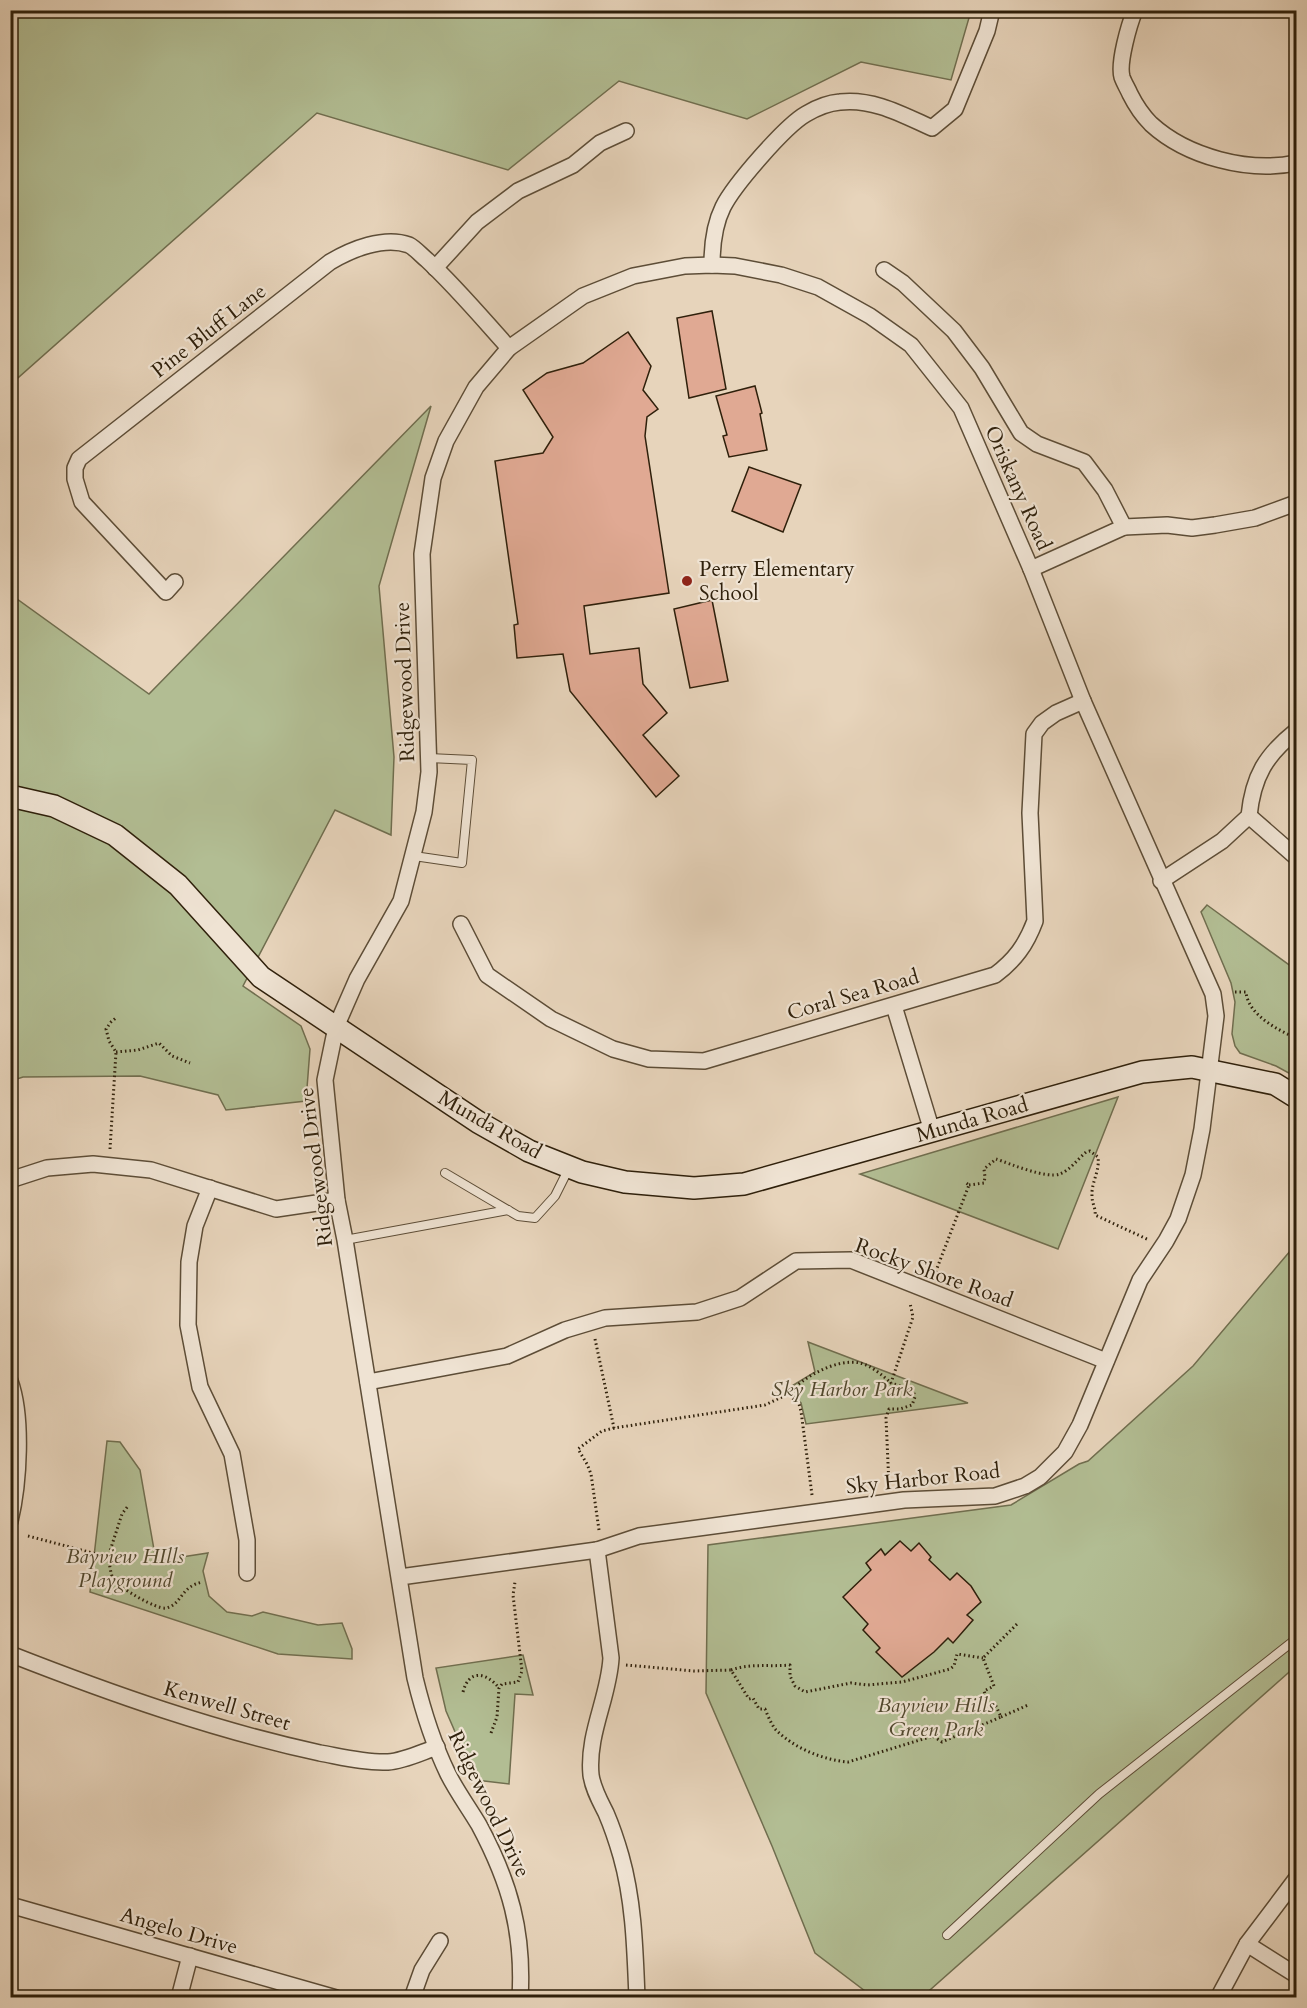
<svg xmlns="http://www.w3.org/2000/svg" width="1307" height="2008" viewBox="0 0 1307 2008" font-family="Cardo,serif">
<rect width="100%" height="100%" fill="#e7d4bb"/>
<filter id="stains"><feTurbulence type="fractalNoise" baseFrequency=".00333" numOctaves="4"/><feColorMatrix values="0 0 0 0 .2 0 0 0 0 .09 0 0 0 0 .02 0 0 0 .5 -.17"/></filter>
<radialGradient id="worn" r=".72"><stop offset=".6" stop-color="#630" stop-opacity="0"/><stop offset="1" stop-color="#630" stop-opacity=".3"/></radialGradient>
<!-- green -->
<g fill="#b2bd93" stroke="#706e4f" stroke-width="1.5">
<path d="M11,10H971V11L951,80L861,62L747,119L619,81L508,170L317,113L11,384Z"/>
<path d="M431,406L379,586L394,757L391,835L335,810L243,986L301,1026L310,1049L306,1101L226,1110L218,1095L140,1076L23,1077L11,1081L10,594L149,694Z"/>
<path d="M1207,905L1296,970V1077L1276,1066L1240,1053L1235,1046L1232,1034L1235,1002L1231,983L1201,912Z"/>
<path d="M1118,1097L1058,1249L860,1174Z"/>
<path d="M1296,1244V1666L922,1997H873L815,1953L772,1846L706,1693L708,1545L1011,1505L1079,1464L1088,1461L1193,1366Z"/>
<path d="M808,1342L968,1403L806,1424L801,1403L787,1389L815,1372Z"/>
<path d="M107,1441L120,1442L140,1470L156,1561L208,1553L203,1571L209,1596L227,1612L252,1616L263,1612L318,1625L342,1623L352,1649V1659L278,1654L90,1592Z"/>
<path d="M523,1655L533,1695L515,1694L509,1784L476,1780L446,1711L436,1668Z"/>
</g>
<!-- building -->
<g fill="#e0a993" stroke="#2f200b" stroke-width="1.5">
<path d="M712,311L726,389L689,398L677,318Z"/>
<path d="M628,332L651,366L643,390L658,409L647,417L645,436L669,593L584,606L590,654L639,648L643,684L667,713L643,735L679,776L656,797L570,691L563,654L517,658L514,625L518,624L495,461L543,453L553,437L523,390L547,373L583,363Z"/>
<path d="M755,386L762,413L760,414L767,450L729,457L723,436L727,435L716,396Z"/>
<path d="M749,467L801,485L783,532L732,511Z"/>
<path d="M712,600L728,681L690,688L674,609Z"/>
<path d="M900,1541L911,1551L919,1543L931,1557L929,1560L950,1580L957,1573L971,1586L981,1602L967,1615L973,1620L953,1643L948,1638L934,1652L902,1677L876,1652L880,1648L863,1630L868,1624L843,1597L871,1570L866,1563L881,1549L885,1555Z"/>
</g>
<g fill="none" stroke-linecap="round" stroke-linejoin="round">
<!-- lane casing -->
<g stroke="#5d4d37" stroke-width="10">
<g id="lane">
<path d="M414,856L462,863L472,760L429,758"/>
<path d="M445,1173L518,1216L535,1218L555,1196L569,1168"/>
<path d="M345,1240L508,1210"/>
<path d="M947,1935L1099,1794L1296,1639"/>
</g>
</g>
<!-- street casing -->
<g stroke="#5d4d37" stroke-width="18">
<g id="street">
<path d="M1135,10C1129,25 1118,63 1122,77C1124,83 1128,89 1130,94C1135,104 1143,116 1151,124C1187,157 1249,173 1296,163"/>
<path d="M712,265C712,245 714,225 723,207C734,185 785,126 806,114C816,108 828,103 840,102C873,98 903,115 932,128L955,109L987,31L992,10"/>
<path d="M435,268L477,222L518,191L573,165L600,143L626,131"/>
<path d="M884,270L903,283L954,331L982,368L1021,433L1037,444L1084,462L1105,490L1124,527"/>
<path d="M1031,569L1124,527L1167,525L1192,528L1215,525L1255,518L1296,503"/>
<path d="M175,582L166,592L82,502L75,479V468L79,459L330,262C352,249 384,236 409,245C415,248 422,256 427,260C456,287 482,318 509,348"/>
<path d="M1249,816L1296,857"/>
<path d="M1161,881L1222,841L1249,816C1253,776 1266,755 1296,731"/>
<path d="M461,924L487,975L551,1019L613,1049L649,1059L704,1061L995,975C1015,960 1026,945 1035,921L1030,813L1034,734L1042,723L1056,713L1083,701"/>
<path d="M894,1006L932,1131"/>
<path d="M10,1180L47,1168L93,1164L151,1170L276,1209L337,1200"/>
<path d="M210,1188L195,1226L189,1262L188,1325L200,1387L232,1454L247,1540V1573"/>
<path d="M10,1381C23,1417 19,1484 10,1521"/>
<path d="M368,1382L507,1356L565,1330L605,1318L697,1312L740,1298L796,1261L851,1260L1106,1361"/>
<path d="M597,1550L611,1658C609,1697 587,1734 591,1775C593,1789 600,1801 606,1813C612,1827 617,1842 621,1856C634,1902 635,1950 637,1998"/>
<path d="M400,1577L597,1550L639,1536L824,1511L904,1500L995,1496L1025,1486L1040,1477L1065,1452L1080,1425L1140,1280L1166,1241L1178,1219L1193,1175L1202,1129L1216,1016L1213,994L1083,701L1031,569L961,408L911,345L870,316L818,287L781,275L735,266L712,265L685,266L633,276L583,296L509,348L476,387L446,441L433,478L422,554L429,772L424,812L401,901L357,979L336,1027L325,1080L337,1200L345,1240L415,1678C423,1711 433,1743 448,1774C457,1792 469,1808 479,1825C510,1883 524,1932 520,1998"/>
<path d="M10,1654C112,1694 214,1730 320,1753C342,1757 365,1763 388,1762C404,1761 422,1752 437,1747"/>
<path d="M10,1905L336,1998"/>
<path d="M1247,1944L1296,1975"/>
<path d="M179,1998L190,1956"/>
<path d="M412,1998L422,1970L440,1941"/>
<path d="M1218,1998L1247,1944L1296,1879"/>
</g>
</g>
<!-- secondary casing -->
<g stroke="#2f200b" stroke-width="24">
<path id="secondary" d="M10,796L54,806L115,835L178,885L261,977L478,1122L529,1151L582,1172L625,1182L694,1188L744,1184L1142,1072L1192,1067L1275,1084L1296,1097"/>
</g>
<!-- path -->
<g stroke="#2f200b" stroke-width="3" stroke-dasharray="1.5 3" stroke-linecap="butt">
<path d="M1235,992H1246C1248,1015 1278,1030 1296,1038"/>
<path d="M116,1052L138,1050L159,1043L172,1056L190,1063"/>
<path d="M1292,1071L1296,1064"/>
<path d="M110,1149L116,1052L109,1041L106,1029L111,1022L117,1017"/>
<path d="M969,1185L984,1183L985,1177L984,1169L996,1159C1011,1164 1046,1179 1060,1174C1070,1170 1078,1159 1086,1152L1090,1151L1098,1157C1100,1171 1091,1183 1092,1196C1092,1204 1096,1208 1095,1215L1149,1240"/>
<path d="M934,1276L969,1185L965,1182"/>
<path d="M595,1339L614,1428L765,1405L788,1394"/>
<path d="M889,1486L886,1418L889,1409H900L912,1405L915,1397L913,1390L891,1383L913,1317L910,1303"/>
<path d="M812,1495L801,1411L799,1404L788,1394C803,1377 837,1358 860,1363C872,1366 882,1375 891,1383"/>
<path d="M599,1530L591,1474L587,1464L578,1449L602,1431L614,1428"/>
<path d="M28,1536L108,1557L122,1514L128,1506"/>
<path d="M108,1557C110,1564 110,1574 114,1580C120,1588 157,1610 166,1608C183,1604 180,1586 203,1582"/>
<path d="M626,1665L694,1671L731,1670L749,1699L753,1698L759,1709H765C768,1716 771,1724 776,1730C794,1748 823,1760 848,1762L933,1736L942,1742L1001,1717L996,1706L989,1707L984,1691L994,1686L983,1658L1019,1622"/>
<path d="M731,1670C750,1663 769,1667 790,1665V1676L795,1686L805,1692L851,1683L867,1685L902,1682L950,1669L954,1666L957,1654L983,1658"/>
<path d="M463,1692C469,1669 486,1672 499,1688"/>
<path d="M1001,1717L1028,1705"/>
<path d="M491,1733L497,1717L499,1688L502,1684L518,1682L522,1671L513,1595L515,1582"/>
</g>
<!-- lane -->
<use href="#lane" stroke="#efe3d3" stroke-width="8"/>
<!-- street -->
<use href="#street" stroke="#efe3d3" stroke-width="15"/>
<!-- secondary -->
<use href="#secondary" stroke="#efe3d3" stroke-width="21"/>
</g>
<!-- markers -->
<circle fill="#8f2418" stroke="#efe3d3" stroke-width="2" cx="687" cy="581" r="6"/>
<g text-anchor="middle" dominant-baseline="central" stroke-width="4.5" stroke-linejoin="round" paint-order="stroke">
<!-- street labels -->
<g font-size="21" fill="#2f200b" stroke="#efe3d3">
<text transform="translate(209 331) rotate(-38)">Pine Bluff Lane</text>
<text transform="translate(1018 488) rotate(66)">Oriskany Road</text>
<text transform="translate(405 682) rotate(-92)">Ridgewood Drive</text>
<text transform="translate(853 995) rotate(-16)">Coral Sea Road</text>
<text transform="translate(972 1120) rotate(-16)">Munda Road</text>
<text transform="translate(490 1125) rotate(30)">Munda Road</text>
<text transform="translate(316 1167) rotate(-97)">Ridgewood Drive</text>
<text transform="translate(934 1273) rotate(20)">Rocky Shore Road</text>
<text transform="translate(923 1479) rotate(-6)">Sky Harbor Road</text>
<text transform="translate(227 1706) rotate(16)">Kenwell Street</text>
<text transform="translate(489 1804) rotate(64)">Ridgewood Drive</text>
<text transform="translate(179 1931) rotate(16)">Angelo Drive</text>
</g>
<!-- poi labels -->
<g font-size="21" fill="#2f200b" stroke="#efe3d3" text-anchor="start">
<text x="699" y="569">Perry Elementary<tspan x="699" dy="24">School</tspan></text>
</g>
<!-- park labels -->
<g font-size="21" font-style="italic" fill="#50472d" stroke="#efe3d3">
<text x="842" y="1389">Sky Harbor Park</text>
<text x="125" y="1556">Bayview HIlls<tspan x="125" dy="24">Playground</tspan></text>
<text x="936" y="1705">Bayview Hills<tspan x="936" dy="24">Green Park</tspan></text>
</g>
</g>
<!-- margin -->
<rect width="1307" height="2008" fill="none" stroke="#e7d4bb" stroke-width="36"/>
<rect x="12" y="12" width="1283" height="1984" fill="none" stroke="#2f200b" stroke-width="3"/>
<rect x="18" y="18" width="1271" height="1972" fill="none" stroke="#2f200b" stroke-width="1.5"/>
<rect width="100%" height="100%" filter="url(#stains)"/>
<rect width="100%" height="100%" fill="url(#worn)"/>
</svg>
